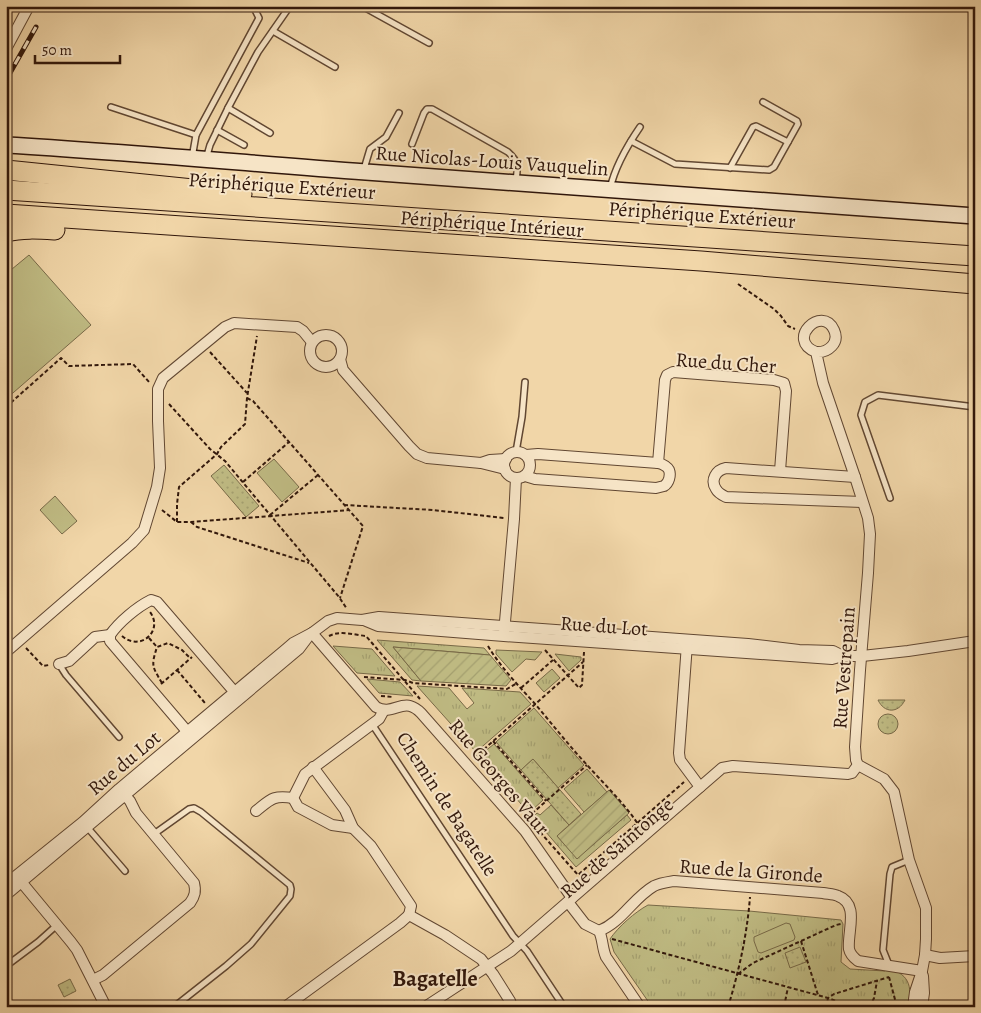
<svg xmlns="http://www.w3.org/2000/svg" width="981" height="1013" viewBox="0 0 981 1013" font-family="Alegreya,serif">
<defs>
<pattern id="grass-tufts" width="24" height="20" patternUnits="userSpaceOnUse" patternTransform="scale(1.25)"><rect width="24" height="20" fill="#c0bc84"/><path d="M3 7l-1-3M5 7V3M7 7l1-3M15 17l-1-3M17 17v-4M19 17l1-3" fill="none" stroke="#a5a171"/></pattern>
<pattern id="park-dots" width="8" height="8" patternUnits="userSpaceOnUse" patternTransform="scale(1.25)"><rect width="8" height="8" fill="#c0bc84"/><path d="M2 2h.1M6 6h.1" fill="none" stroke="#a5a171" stroke-width="1.8" stroke-linecap="round"/></pattern>
<pattern id="garden-furrows" width="10" height="10" patternUnits="userSpaceOnUse" patternTransform="scale(1.25)"><rect width="10" height="10" fill="#c0bc84"/><path d="M-1 1l2-2M0 10L10 0M9 11l2-2" fill="none" stroke="#a5a171"/></pattern>
</defs>
<rect width="100%" height="100%" fill="#f1d6a8"/>
<filter id="stains"><feTurbulence type="fractalNoise" baseFrequency=".004" numOctaves="4"/><feColorMatrix values="0 0 0 0 .2 0 0 0 0 .09 0 0 0 0 .02 0 0 0 .5 -.17"/></filter>
<radialGradient id="worn" r=".72"><stop offset=".6" stop-color="#630" stop-opacity="0"/><stop offset="1" stop-color="#630" stop-opacity=".3"/></radialGradient>
<!-- grass -->
<g fill="url(#grass-tufts)" stroke="#786a48">
<path d="M377,640L484,648L490,655L393,647L421,681L412,680Z"/>
<path d="M333,646L372,649L395,676L357,673Z"/>
<path d="M496,650L542,652L535,660L526,659L512,672L496,654Z"/>
<path d="M555,654L581,657V660L569,671Z"/>
<path d="M552,669L560,678L544,692L536,683Z"/>
<path d="M367,679L400,682L413,696L379,693Z"/>
<path d="M417,686L449,688L467,709L474,703L462,688L520,692L531,704L476,752Z"/>
<path d="M534,708L584,765L558,788L533,759L521,770L496,742Z"/>
<path d="M494,744L543,800L529,813L479,756Z"/>
<path d="M587,769L607,792L584,812L564,789Z"/>
<path d="M551,805L569,825L557,836L577,858L627,815L631,820L576,867L533,817L537,813L540,815Z"/>
<path d="M648,905L749,911L841,920L843,924L841,962L850,969L885,971V968C908,972 914,986 907,1007H652L614,952L610,939C618,927 635,912 648,905Z"/>
</g>
<!-- park -->
<g fill="url(#park-dots)" stroke="#786a48">
<path d="M224,465L259,506L246,517L211,476Z"/>
<path d="M878,700H905C898,714 884,713 878,700Z"/>
<circle cx="888" cy="724" r="10"/>
<path d="M533,759L581,814L569,825L521,770Z"/>
<path d="M800,947L806,962L790,968L785,953Z"/>
<path d="M70,979L76,991L64,997L58,985Z"/>
</g>
<!-- garden -->
<g fill="url(#garden-furrows)" stroke="#786a48">
<path d="M393,647L490,655L511,680L506,686L421,681Z"/>
<path d="M609,790L629,813L577,859L557,836Z"/>
</g>
<!-- pitch -->
<g fill="#c0bc84" stroke="#786a48">
<path d="M29,255L91,325L6,399V274Z"/>
<path d="M274,459L299,487L282,502L257,473Z"/>
<path d="M55,496L77,521L62,534L40,510Z"/>
<path d="M786,923L790,924L795,937L794,940L761,953L758,952L754,941V937Z"/>
</g>
<g fill="none" stroke-linecap="round" stroke-linejoin="round">
<!-- lane casing -->
<g stroke="#614732" stroke-width="8">
<g id="lane">
<path d="M362,6L429,43"/>
<path d="M273,31L335,67"/>
<path d="M111,107L196,135"/>
<path d="M228,108L270,133"/>
<path d="M217,130L244,145"/>
<path d="M631,141L675,164L769,170L774,167L798,124L797,121L763,102"/>
<path d="M412,144L424,113L427,109H432L508,152C519,162 518,167 516,180"/>
<path d="M192,158L196,135L259,18L253,6"/>
<path d="M206,159L210,145L228,108L258,52L290,6"/>
<path d="M730,168L753,127L756,126L788,142"/>
<path d="M364,169L370,149L386,137L399,113"/>
<path d="M610,189C615,166 627,146 640,127"/>
<path d="M516,452L522,417L525,382"/>
<path d="M890,498L861,415L865,402L878,395L975,407"/>
<path d="M59,664L66,675L119,737"/>
<path d="M372,724L513,936L527,951L564,1007"/>
<path d="M87,827L125,871"/>
<path d="M154,834L189,809L194,808L201,812L290,885L291,889L290,896L251,944L226,966L174,1007"/>
<path d="M889,965L883,950L890,874L892,867L909,860"/>
<path d="M6,966L38,942L57,925"/>
</g>
</g>
<!-- street casing -->
<g stroke="#614732" stroke-width="12">
<g id="street">
<path d="M6,49L29,6"/>
<circle cx="326" cy="351" r="16"/>
<path d="M816,352C828,353 840,343 834,330C822,304 785,340 816,352L823,383L855,477L868,518L870,534L868,573L860,670L855,747L856,760L858,765L884,779L894,792L909,860L926,908V939L925,955L922,971L915,992L913,1007"/>
<path d="M340,359L343,370L409,446L417,454L427,458L481,463"/>
<circle cx="517" cy="465" r="13"/>
<path d="M658,463L665,380L667,375L673,372L774,380L784,383L786,391L780,471"/>
<path d="M505,469L481,463L490,460L506,459"/>
<path d="M525,476L535,479L656,488C656,488 664,486 664,486C669,483 671,475 669,470C667,466 662,464 658,463L538,454L526,455"/>
<path d="M855,477L726,468C716,470 710,480 716,489C718,493 722,495 726,497L862,502"/>
<path d="M366,621L378,626L504,636L832,659L843,656H862L908,651L975,641"/>
<path d="M312,633L376,707C390,715 399,703 410,706C414,707 418,710 421,713L525,831L572,898"/>
<path d="M504,633L514,519L516,478"/>
<path d="M687,644L679,753L680,760L700,787"/>
<path d="M6,652L132,543L144,530L157,487L160,468L158,421V389L163,378L225,327L234,323L297,327L303,331L312,342"/>
<path d="M59,664L69,661L95,637L110,635"/>
<path d="M191,736L110,641V635C119,622 137,607 151,600L157,602L238,696"/>
<path d="M313,767L345,810L353,828L371,846L411,906L409,915"/>
<path d="M293,798L298,807L332,825L353,828"/>
<path d="M256,811C271,799 273,795 293,798L305,774L379,719L384,710"/>
<path d="M18,878L71,942L77,950L106,1007"/>
<path d="M6,884L83,822L119,789L286,649L293,643L312,633L328,621L337,618L362,620L379,617L748,644L799,650L833,651L843,656"/>
<path d="M6,895L299,649L308,637"/>
<path d="M568,902L585,924L599,931C603,939 602,948 606,957L640,1007"/>
<path d="M409,915L445,935L481,959L493,974L510,1001L512,1007"/>
<path d="M599,931C622,922 633,898 654,886C660,883 668,882 674,881L823,893C828,894 834,894 838,896C860,904 847,932 849,949C850,954 854,958 858,961L922,971"/>
<path d="M925,955L940,958L975,956"/>
<path d="M93,980L103,975L190,903C195,896 196,891 194,883L136,813L130,801L122,792"/>
<path d="M285,1007L400,923L409,915"/>
<path d="M425,1007L511,951L722,768L733,766L848,774L852,773L858,765"/>
<path d="M922,1007L924,993L923,976"/>
</g>
</g>
<!-- secondary casing -->
<g stroke="#31170b" stroke-width="18">
<path id="secondary" d="M6,145C126,152 246,163 366,172C569,187 772,202 975,216"/>
</g>
<!-- highway casing -->
<g stroke="#31170b" stroke-width="21">
<g id="highway">
<path d="M6,170L242,194"/>
<path d="M6,190L975,256"/>
<path d="M6,214L701,261L975,284"/>
<path d="M6,232C22,228 38,229 55,230"/>
</g>
</g>
<!-- path -->
<g stroke="#31170b" stroke-width="2" stroke-dasharray="4 2.5" stroke-linecap="butt">
<path d="M725,212C740,217 759,219 775,216"/>
<path d="M738,284L774,309L781,316L788,326L795,329"/>
<path d="M210,352L247,393"/>
<path d="M247,398L253,401L363,526L340,598"/>
<path d="M169,404L210,449L225,461L271,516L349,510"/>
<path d="M6,407L61,358L69,366L133,364L149,382"/>
<path d="M243,482L289,442"/>
<path d="M344,505L433,510L504,518"/>
<path d="M162,510L177,522H191L271,516L339,597L347,609"/>
<path d="M270,515L318,475"/>
<path d="M177,522V504L179,487L217,454L221,447L245,424L247,398L257,336"/>
<path d="M191,522L197,527L309,563"/>
<path d="M122,636C140,652 164,631 150,612"/>
<path d="M329,636C340,630 355,635 366,636L420,699"/>
<path d="M149,638L157,647"/>
<path d="M488,646C501,668 519,686 536,705C553,725 570,747 588,766C605,785 623,802 638,824"/>
<path d="M26,648L43,666L49,665"/>
<path d="M545,650L579,688L582,685L584,652"/>
<path d="M177,670L205,703"/>
<path d="M364,677L405,680L413,683L507,689L517,683"/>
<path d="M162,683C152,666 151,666 157,647L168,643L182,650L189,657"/>
<path d="M161,684L192,657"/>
<path d="M521,688L553,660"/>
<path d="M381,696L393,697"/>
<path d="M493,741L546,801"/>
<path d="M474,758L583,662"/>
<path d="M527,818L587,765"/>
<path d="M540,832L578,875L684,782"/>
<path d="M612,939L828,998L836,1001L841,1007"/>
<path d="M801,941L818,995"/>
<path d="M738,974L753,963L836,925L841,924"/>
<path d="M889,977L897,1007"/>
<path d="M406,1007L417,1000"/>
<path d="M728,1007C739,971 747,935 750,897"/>
<path d="M784,1007L788,987"/>
<path d="M826,1007L828,998L834,994L889,977"/>
<path d="M870,1007L874,998L877,981"/>
</g>
<!-- lane -->
<use href="#lane" stroke="#f6e4c6" stroke-width="5"/>
<!-- street -->
<use href="#street" stroke="#f6e4c6" stroke-width="10"/>
<!-- secondary -->
<use href="#secondary" stroke="#f6e4c6" stroke-width="15"/>
<!-- highway -->
<use href="#highway" stroke="#f1d6a8" stroke-width="19"/>
<!-- rail casing -->
<g stroke="#31170b" stroke-width="5">
<path id="rail" d="M6,80L36,27"/>
</g>
<!-- rail -->
<use href="#rail" stroke="#f6e4c6" stroke-width="3" stroke-dasharray="9" stroke-linecap="butt"/>
</g>
<g text-anchor="middle" dominant-baseline="central" stroke-width="4" stroke-linejoin="round" paint-order="stroke">
<!-- street labels -->
<g font-size="20" fill="#31170b" stroke="#f6e4c6">
<text transform="translate(492 161) rotate(4)">Rue Nicolas-Louis Vauquelin</text>
<text transform="translate(282 186) rotate(4)">Périphérique Extérieur</text>
<text transform="translate(702 215) rotate(4)">Périphérique Extérieur</text>
<text transform="translate(492 224) rotate(4)">Périphérique Intérieur</text>
<text transform="translate(726 363) rotate(4)">Rue du Cher</text>
<text transform="translate(604 626) rotate(4)">Rue du Lot</text>
<text transform="translate(844 668) rotate(-86)">Rue Vestrepain</text>
<text transform="translate(124 763) rotate(-40)">Rue du Lot</text>
<text transform="translate(499 777) rotate(50)">Rue Georges Vaur</text>
<text transform="translate(447 804) rotate(57)">Chemin de Bagatelle</text>
<text transform="translate(617 848) rotate(-41)">Rue de Saintonge</text>
<text transform="translate(751 871) rotate(4)">Rue de la Gironde</text>
</g>
<!-- quarter labels -->
<g font-size="22" font-weight="bold" fill="#31170b" stroke="#f6e4c6">
<text x="435" y="979">Bagatelle</text>
</g>
</g>
<!-- margin -->
<rect width="981" height="1013" fill="none" stroke="#f1d6a8" stroke-width="25"/>
<rect x="8" y="8" width="966" height="998" fill="none" stroke="#31170b" stroke-width="2.5"/>
<rect x="12" y="12" width="956" height="988" fill="none" stroke="#31170b"/>
<!-- scale -->
<path d="M35 55v8h85v-8" fill="none" stroke="#31170b" stroke-width="2.5"/>
<text x="42" y="55" font-size="15" fill="#31170b" stroke="#f6e4c6" stroke-width="4" paint-order="stroke">50 m</text>
<rect width="100%" height="100%" filter="url(#stains)"/>
<rect width="100%" height="100%" fill="url(#worn)"/>
</svg>
